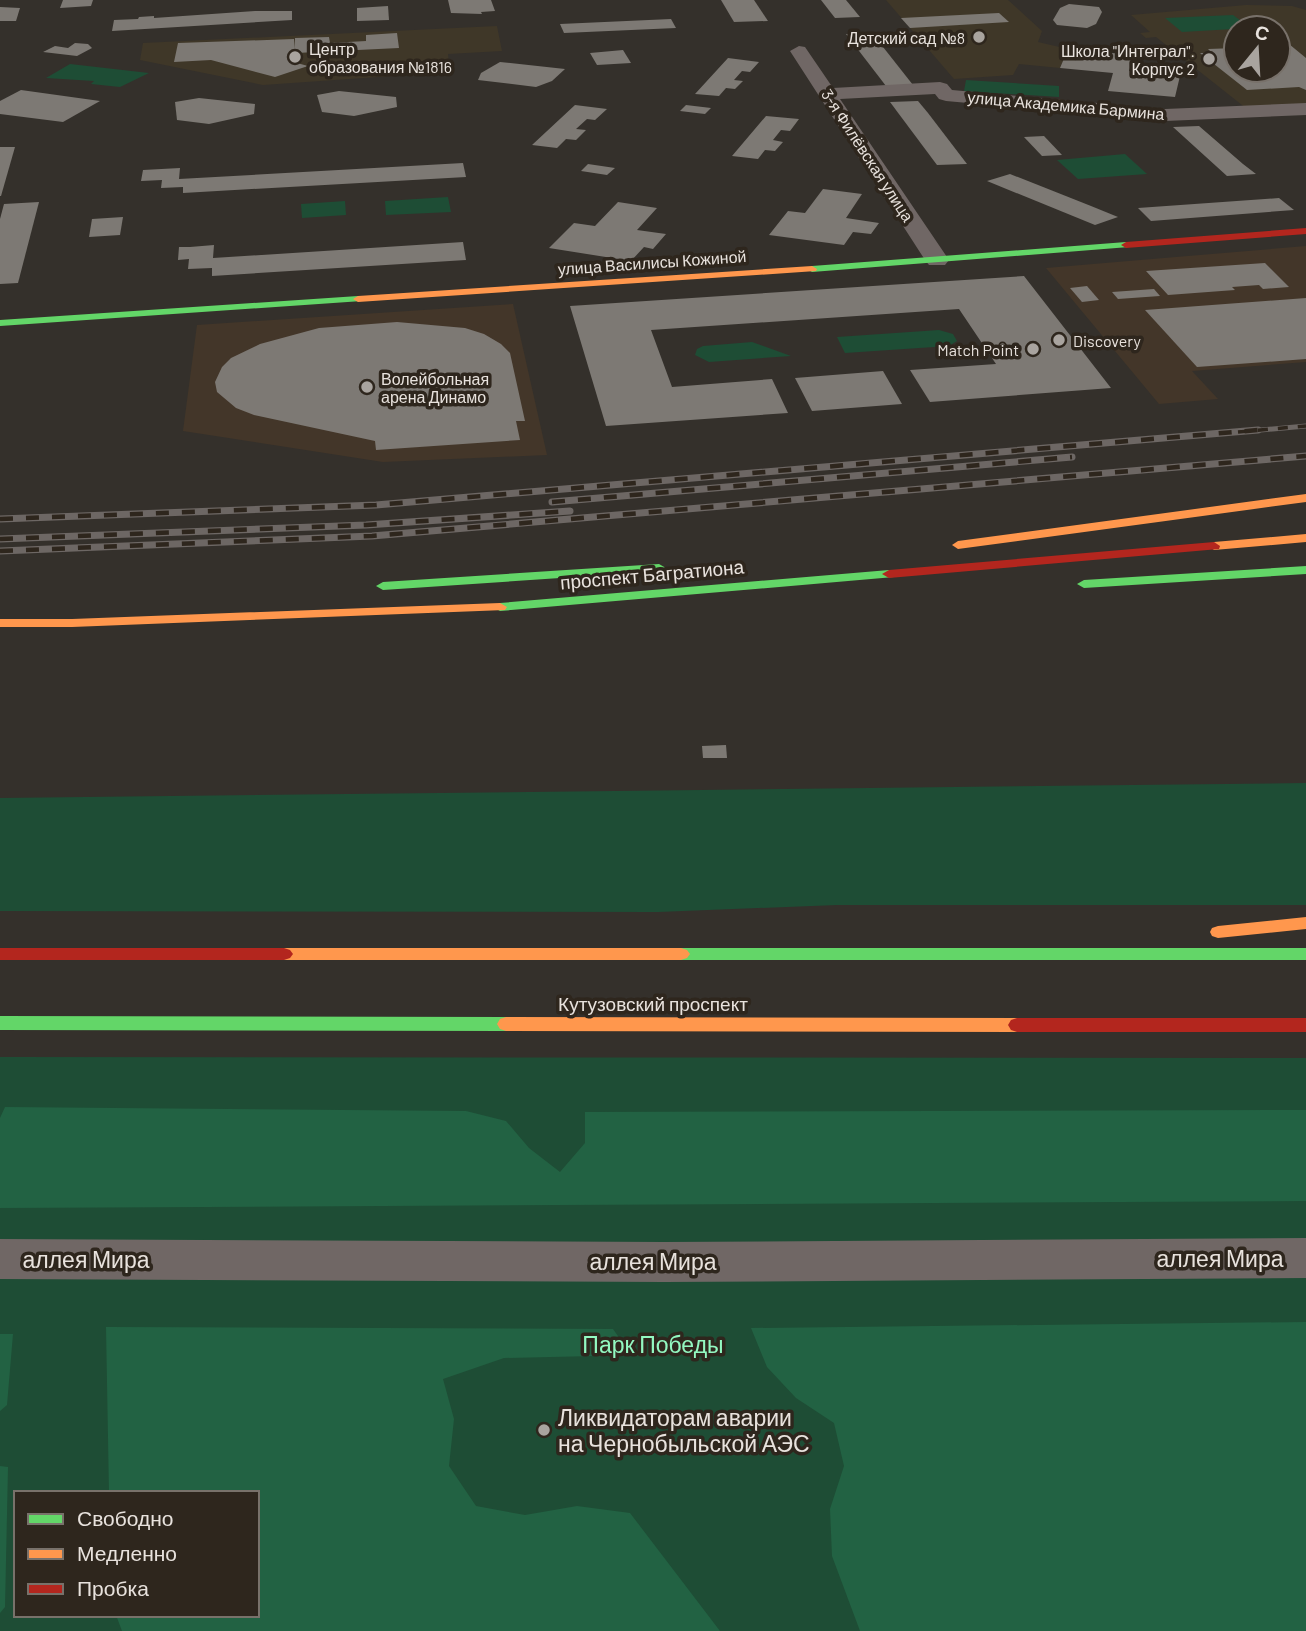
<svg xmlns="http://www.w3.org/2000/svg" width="1306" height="1631" viewBox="0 0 1306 1631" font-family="Barlow,sans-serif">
<rect width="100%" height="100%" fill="#34302b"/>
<!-- built -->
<g fill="#433629">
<path d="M1306,246V362L1192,371L1218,399L1159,404L1046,268Z"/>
<path d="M513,304L547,455L383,462L183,431L197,325Z"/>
</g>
<!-- education -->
<g fill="#3f3728" fill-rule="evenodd">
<path d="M886,0H1008L1042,31L1038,42L1068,49L1060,68L1019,64L1013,75L954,79Z"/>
<path d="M1246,5L1292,6L1306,10V106L1247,109L1156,37L1146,38L1140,33L1150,32L1131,15ZM1236,28H1278V70H1236Z"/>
<path d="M497,26L502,51L448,54L450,72L263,85L140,60L143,43Z"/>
</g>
<!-- green -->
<g fill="#1e4d35" fill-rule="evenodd">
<path d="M1233,15L1251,28L1182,32L1165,18Z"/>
<path d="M70,64L149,73L120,87L91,84L94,81L46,78Z"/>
<path d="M966,80L1059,86V97L964,91Z"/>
<path d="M1125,154L1147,174L1078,179L1057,160Z"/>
<path d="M448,197L451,212L386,215L385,201Z"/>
<path d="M345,201L346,215L302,218L301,204Z"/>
<path d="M939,330L953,334L957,341L949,346L845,353L837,337Z"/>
<path d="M752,342L791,356L709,362L695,355L697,349L703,346Z"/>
<path d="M1306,783V905H837L658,912L0,911V798Z"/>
<path d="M0,1057L1306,1058V1631H0ZM16,1493H257V1615H16Z"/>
</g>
<!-- forest -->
<g fill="#226243">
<path d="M5,1107L466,1111L506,1121L529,1148L560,1172L585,1143V1112L1306,1110V1201L0,1208V1118Z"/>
<path d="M1306,1322V1631H860L832,1556L830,1509L844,1466L834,1423L796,1398L767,1367L751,1328Z"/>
<path d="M106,1327L613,1329L625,1346L594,1356L504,1358L443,1379L454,1419L449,1466L476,1506L525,1515L577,1506L630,1513L720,1631H122L116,1615H257V1493H109Z"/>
<path d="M0,1334H13L7,1405L0,1411Z"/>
<path d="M0,1466L8,1467L5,1607L0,1613Z"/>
</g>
<!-- building -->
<g fill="#7d7974">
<path d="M63,0H93L91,6L60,8Z"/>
<path d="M448,0H491L495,11L481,12L482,14L451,13Z"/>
<path d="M721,0H754L768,21L734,22Z"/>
<path d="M821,0H846L860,17L835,18Z"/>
<path d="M1069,4L1099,7L1102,12L1096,24L1087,28L1057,25L1053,20L1060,8Z"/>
<path d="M388,6L389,20L357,21V8Z"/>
<path d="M0,7L20,8L16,21H0Z"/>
<path d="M255,11H292V20L112,31L114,20L138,19L139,17L154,16V18Z"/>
<path d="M999,13L1009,22L910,28L901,18Z"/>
<path d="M671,19L676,28L564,33L560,24Z"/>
<path d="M397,33L399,48L296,53L297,63L308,66L275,77L211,60L174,62L178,43L294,39L295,49V38L329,37L330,43L366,41V35Z"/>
<path d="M872,33L913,85L886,86L846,34Z"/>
<path d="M1278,35L1306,58V90L1299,87L1247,90L1200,53H1212L1208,49L1236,48V70H1278Z"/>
<path d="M75,43L88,44L92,48L77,56L43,52L55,46L68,48Z"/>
<path d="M1068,49L1134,55L1129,71L1180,76L1175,97L1108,91L1113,73L1060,68Z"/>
<path d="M623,50L631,63L597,65L590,53Z"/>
<path d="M728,58L759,62L750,72L742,71L734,80L743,81L735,89L726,88L719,96L695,94Z"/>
<path d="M500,62L565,69L552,81L536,87L478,80L481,73Z"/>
<path d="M21,90L100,101L63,122L0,114V101Z"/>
<path d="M339,91L396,97L397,107L354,116L322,112L317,95Z"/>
<path d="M199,98L255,104L254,114L209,124L177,120L175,102Z"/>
<path d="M918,101L928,113L967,164L937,165L890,102Z"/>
<path d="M575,105L607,109L595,120L587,119L576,129L586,130L576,140L566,139L557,148L532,145Z"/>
<path d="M686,105L711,108L705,114L680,111Z"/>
<path d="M766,116L799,119L790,131L781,130L773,140L783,142L775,151L765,150L758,159L732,156Z"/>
<path d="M1199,126L1243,164L1256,174L1227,176L1173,127Z"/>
<path d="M1044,136L1062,155L1042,156L1024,137Z"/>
<path d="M0,147H15L1,196H0Z"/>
<path d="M463,163L466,177L183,193V187L161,188L162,180L141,181L143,170L180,168L179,179Z"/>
<path d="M588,164L615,168L607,175L581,171Z"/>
<path d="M1010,174L1091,206L1118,217L1095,225L987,181Z"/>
<path d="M823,189L862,194L846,218L879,223L871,234L853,232L844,245L769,235L788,211L805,213Z"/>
<path d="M1279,198L1294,210L1151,221L1138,208Z"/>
<path d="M39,202L18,283L0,284V219L4,204Z"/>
<path d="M618,202L657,208L637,230L666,234L653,249L644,247L631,261L549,248L574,223L595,226Z"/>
<path d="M123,217L120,235L89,237L92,219Z"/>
<path d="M463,242L466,260L212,276V268L188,269L189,259L178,260L179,247H190L214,245L213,258Z"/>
<path d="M1265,263L1289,287L1263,289L1259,285L1232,287L1235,290L1168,295L1146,271Z"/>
<path d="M1024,276L1111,388L930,402L910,370L996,364L959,309L651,330L672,387L772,379L788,413L606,426L570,306Z"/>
<path d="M1087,286L1099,300L1082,302L1070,288Z"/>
<path d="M1154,289L1160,296L1118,299L1112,292Z"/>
<path d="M1306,298V359L1197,367L1145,310Z"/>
<path d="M397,322L465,328L484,334L501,344L510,353L525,421H516L520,440L376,450L375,441L254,415L236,408L217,392L215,382L222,367L231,358L260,344L319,328Z"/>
<path d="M883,371L902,404L812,411L795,378Z"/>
<path d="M726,745L727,758H703L702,746Z"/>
</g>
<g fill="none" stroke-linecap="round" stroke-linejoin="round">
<!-- street -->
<g fill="#706765" fill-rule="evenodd">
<path d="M799,46L805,47L833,88L940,82L947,84L952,90L1165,109L1306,103V115L1165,121L946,101L939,99L935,94L840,99L949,260L945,265H929L925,260L790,51Z"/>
<path d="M1306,1238V1278L664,1282L0,1279V1239L664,1242Z"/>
</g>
<!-- fast -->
<g fill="#63d668" fill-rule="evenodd">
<path d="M1126,242L1131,245L1129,247L812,272L807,269L812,266Z"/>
<path d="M358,296L362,297V301L0,326V320Z"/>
<path d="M659,564L666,568L664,571L383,590L376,586L383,582Z"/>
<path d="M1306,566V574L1084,588L1077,584L1084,580Z"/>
<path d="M889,570L894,571V577L500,611L493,607L500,603Z"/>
<path d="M681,948H1306V960H681L675,958L672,954L675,950Z"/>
<path d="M0,1016L506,1017L512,1019L515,1024L512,1029L506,1031L0,1030Z"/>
</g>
<!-- slow -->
<g fill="#ff974d" fill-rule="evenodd">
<path d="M812,266L817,269L816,271L358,302L353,299L358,296Z"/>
<path d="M1306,494V502L958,549L952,545L958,541Z"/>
<path d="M1306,534V542L1214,550L1208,546L1214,542Z"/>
<path d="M500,603L507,607L505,610L72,627H0V619H72Z"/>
<path d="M1306,917V929L1218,938L1212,936L1210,932L1212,928L1218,926Z"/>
<path d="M284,948H681L687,950L690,954L687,958L681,960H284L278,958L275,954L278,950Z"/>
<path d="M506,1017L1017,1018L1023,1020L1026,1025L1023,1030L1017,1032L506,1031L500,1029L497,1024L500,1019Z"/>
</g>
<!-- jam -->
<g fill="#b3261e" fill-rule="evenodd">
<path d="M1306,228V234L1126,248L1121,245L1126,242Z"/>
<path d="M1214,542L1220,546L1219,549L889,578L882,574L889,570Z"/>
<path d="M0,948H284L290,950L293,954L290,958L284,960H0Z"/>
<path d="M1017,1018H1306V1032H1017L1011,1030L1008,1025L1011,1020Z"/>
</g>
<!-- rail-far1 casing -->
<g stroke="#6d6764" stroke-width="5">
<path id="rail-far1" d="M1238,432L1306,426"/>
</g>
<!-- rail casing -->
<g stroke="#6d6764" stroke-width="7">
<g id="rail">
<path d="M552,502L1072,457"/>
<path d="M0,519L376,505L1258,430"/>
<path d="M0,539L366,525L570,511"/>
<path d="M0,551L372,536L1306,456"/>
</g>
</g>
<!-- rail-far1 -->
<use href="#rail-far1" stroke="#2e261d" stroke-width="3.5" stroke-dasharray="10" stroke-linecap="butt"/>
<!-- rail -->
<use href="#rail" stroke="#2e261d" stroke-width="4.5" stroke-dasharray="13" stroke-linecap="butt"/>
</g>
<!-- markers -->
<g fill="#a9a49f" stroke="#2e261d" stroke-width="2.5">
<circle cx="979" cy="37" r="7"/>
<circle cx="295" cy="57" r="7"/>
<circle cx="1209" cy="59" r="7"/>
<circle cx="1059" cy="340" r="7"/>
<circle cx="1033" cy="349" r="7"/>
<circle cx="367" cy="387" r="7"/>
<circle cx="544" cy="1430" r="7"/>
</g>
<g text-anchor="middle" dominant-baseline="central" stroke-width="7" stroke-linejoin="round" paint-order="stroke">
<!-- far-poi labels -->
<g font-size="16" fill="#e8e2dd" stroke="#2e261d" text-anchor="end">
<text x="965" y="37">Детский сад №8</text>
<text x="309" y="48" text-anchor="start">Центр<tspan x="309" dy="18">образования №1816</tspan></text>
<text x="1195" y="50">Школа "Интеграл".<tspan x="1195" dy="18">Корпус 2</tspan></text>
<text x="1073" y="340" text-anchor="start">Discovery</text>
<text x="1019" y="349">Match Point</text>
<text x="381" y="378" text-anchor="start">Волейбольная<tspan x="381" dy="18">арена Динамо</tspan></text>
</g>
<!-- far-street labels -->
<g font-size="16" fill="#e8e2dd" stroke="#2e261d">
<text transform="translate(1066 105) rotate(5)">улица Академика Бармина</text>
<text transform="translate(868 155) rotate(57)">3-я Филёвская улица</text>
<text transform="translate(652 262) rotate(-4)">улица Василисы Кожиной</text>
</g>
<!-- street labels -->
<g font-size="19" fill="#e8e2dd" stroke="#2e261d">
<text transform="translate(652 574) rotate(-5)">проспект Багратиона</text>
<text x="653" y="1003">Кутузовский проспект</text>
</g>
<!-- near-street labels -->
<g font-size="23" fill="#e8e2dd" stroke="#2e261d">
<text x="1220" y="1258">аллея Мира</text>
<text x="86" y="1259">аллея Мира</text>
<text x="653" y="1261">аллея Мира</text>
</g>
<!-- near-park labels -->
<g font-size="23" fill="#93f8c1" stroke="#2e261d">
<text x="653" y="1344">Парк Победы</text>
</g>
<!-- near-poi labels -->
<g font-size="23" fill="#e8e2dd" stroke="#2e261d" text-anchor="start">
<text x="558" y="1417">Ликвидаторам аварии<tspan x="558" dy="26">на Чернобыльской АЭС</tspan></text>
</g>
</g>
<!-- legend -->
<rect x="14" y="1491" width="245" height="126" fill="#2e261d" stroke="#78716a" stroke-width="2"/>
<rect x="28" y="1514" width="35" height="10" fill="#63d668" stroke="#78716a" stroke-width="2"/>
<text x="77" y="1526" font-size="21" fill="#e8e2dd">Свободно</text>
<rect x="28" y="1549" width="35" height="10" fill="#ff974d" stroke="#78716a" stroke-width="2"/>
<text x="77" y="1561" font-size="21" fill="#e8e2dd">Медленно</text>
<rect x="28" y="1584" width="35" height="10" fill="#b3261e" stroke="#78716a" stroke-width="2"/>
<text x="77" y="1596" font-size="21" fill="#e8e2dd">Пробка</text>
<!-- north arrow -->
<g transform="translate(1257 49) rotate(18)"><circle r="33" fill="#2e261d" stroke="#78716a" stroke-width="2"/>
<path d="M0-5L12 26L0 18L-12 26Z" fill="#a9a49f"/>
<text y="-10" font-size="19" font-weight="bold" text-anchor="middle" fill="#e8e2dd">С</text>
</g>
</svg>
